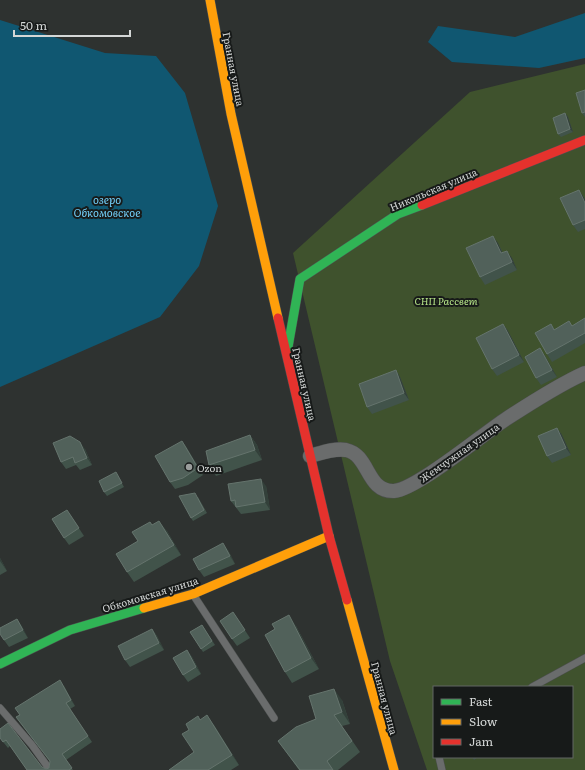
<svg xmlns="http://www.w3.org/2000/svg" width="585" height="770" viewBox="0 0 585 770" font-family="Literata,serif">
<rect width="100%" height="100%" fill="#2e3230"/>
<!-- green -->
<path fill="#3f522d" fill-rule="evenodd" d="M585,64V770H427L390,661L293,253L470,92ZM434,687H572V757H434Z"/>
<!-- water -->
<g fill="#105771">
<path d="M585,13V58L539,68L452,62L428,42L438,26L515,37Z"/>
<path d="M0,20L105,53L156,56L185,93L218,206L199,266L160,317L0,387Z"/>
</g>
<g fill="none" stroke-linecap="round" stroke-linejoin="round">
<!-- lane casing -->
<g stroke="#4c4f4e" stroke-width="8">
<g id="lane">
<path d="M194,596L274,718"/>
<path d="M532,687L585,658"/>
<path d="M0,708L32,745L50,770"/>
<path d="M439,757L442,770"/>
</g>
</g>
<!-- street casing -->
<g stroke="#4c4f4e" stroke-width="15">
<path id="street" d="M310,456C321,453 334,448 346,450C370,455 366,492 394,491C417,489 483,434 506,419C529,404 560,384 585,373"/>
</g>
<!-- fast casing -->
<g stroke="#4c4f4e" stroke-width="10">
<g id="fast">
<path d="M288,347L300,279L398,214L422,205"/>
<path d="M0,664L70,630L144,608"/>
</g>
</g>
<!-- slow casing -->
<g stroke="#4c4f4e" stroke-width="10">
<g id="slow">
<path d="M210,0L231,114L278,318"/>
<path d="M347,600L394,770"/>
<path d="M144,608L193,594L329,536"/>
</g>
</g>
<!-- jam casing -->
<g stroke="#4c4f4e" stroke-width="10">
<g id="jam">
<path d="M422,205L585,140"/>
<path d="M278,318L329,536L347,600"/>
</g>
</g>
<!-- lane -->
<use href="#lane" stroke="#6a6c6c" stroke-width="7"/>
<!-- street -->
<use href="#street" stroke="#6a6c6c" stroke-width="14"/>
<!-- fast -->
<use href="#fast" stroke="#30b455" stroke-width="9"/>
<!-- slow -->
<use href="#slow" stroke="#ff9f0a" stroke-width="9"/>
<!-- jam -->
<use href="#jam" stroke="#e5322d" stroke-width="9"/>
</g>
<!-- wall -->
<g fill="#41534a">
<path d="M585,90V117L582,113Z"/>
<path d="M565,113L568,117L573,132L561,137L558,134Z"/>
<path d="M579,190L585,199V229L578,232L573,225Z"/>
<path d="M498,243L503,253L512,258L517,270L485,285L480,277Z"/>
<path d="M585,318V343L552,362L547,354L551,324L555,330L569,321L572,326Z"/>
<path d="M503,324L508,331L524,362L497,376L492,369Z"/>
<path d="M545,356L557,377L541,385L536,378Z"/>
<path d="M396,370L400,377L409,400L372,414L367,407Z"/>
<path d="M557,428L562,435L571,455L552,463L547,456Z"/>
<path d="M250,435L257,445L262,460L216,476L209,465Z"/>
<path d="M182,441L187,448L203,475L188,485L175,489L170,482Z"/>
<path d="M85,449L92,465L80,470L76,465L66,469L61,462Z"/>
<path d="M118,476L124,487L107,496L104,492Z"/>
<path d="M266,486L270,510L241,514L231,501Z"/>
<path d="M198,497L207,513L193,521L191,518Z"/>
<path d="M67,510L84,536L69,545L64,538Z"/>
<path d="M150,522L152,525L167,531L181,555L134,582L127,572L138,541Z"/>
<path d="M228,550L235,564L204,577L199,570Z"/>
<path d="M0,558L7,571L0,575Z"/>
<path d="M233,612L250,638L237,646L232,639Z"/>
<path d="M17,619L28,638L9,647L4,640Z"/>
<path d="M202,625L215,645L203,652L190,632Z"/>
<path d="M296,626L319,669L292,683L285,672Z"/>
<path d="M152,629L157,636L164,650L130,667L125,660Z"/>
<path d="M187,650L192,657L201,674L188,682L183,675Z"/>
<path d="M64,686L75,706L70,709L92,742L66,760L73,770H27L10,746L8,748L0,738V729L42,767L46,769L49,768L50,762L16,717Z"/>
<path d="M342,700L350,724L342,726L360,752L338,770H299L278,741L316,719Z"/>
<path d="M200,720L214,725L239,765L231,770H169L194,752L189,730Z"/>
<path d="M472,757H478L474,760Z"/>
</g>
<!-- shaded-wall -->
<g fill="#33403a">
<path d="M565,113L568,117L573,132L570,129Z"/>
<path d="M579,190L585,199V203Z"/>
<path d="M493,236L498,243L506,261L501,253Z"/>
<path d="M507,251L512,258L517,270L512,262Z"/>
<path d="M503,324L508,331L524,362L519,355Z"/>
<path d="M540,348L545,356L557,377L552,370Z"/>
<path d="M396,370L400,377L409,400L404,393Z"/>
<path d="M557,428L562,435L571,455L566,448Z"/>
<path d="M250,435L257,445L262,460L255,450Z"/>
<path d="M182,441L187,448L203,475L198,468Z"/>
<path d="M80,442L85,449L92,465L87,458Z"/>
<path d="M261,479L266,486L270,510L265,502Z"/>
<path d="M159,521L167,531L181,555L174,545Z"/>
<path d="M223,543L228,550L235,564L230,556Z"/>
<path d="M0,558L7,571L0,561Z"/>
<path d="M289,615L296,626L319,669L311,658Z"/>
<path d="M17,619L22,626L28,638L23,630Z"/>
<path d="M152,629L157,636L164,650L159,643Z"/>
<path d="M187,650L192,657L201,674L196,667Z"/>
<path d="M60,680L64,686L75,706L71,700Z"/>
<path d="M334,689L342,700L350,724L342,712Z"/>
<path d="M207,715L214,725L239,765L232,755Z"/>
</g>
<!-- building -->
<g fill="#51615a" stroke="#65746d">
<path d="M585,90V112L582,113L576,93Z"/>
<path d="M565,113L570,129L558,134L553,118Z"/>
<path d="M579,190L585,203V220L573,225L560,198Z"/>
<path d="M493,236L501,253L507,251L512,262L480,277L466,248Z"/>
<path d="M585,318V333L547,354L535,333L551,324L554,330L569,321L572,326Z"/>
<path d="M503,324L519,355L492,369L476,338Z"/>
<path d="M540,348L552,370L536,378L525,357Z"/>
<path d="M396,370L404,393L367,407L359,384Z"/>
<path d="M557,428L566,448L547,456L538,436Z"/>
<path d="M250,435L255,450L209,465L206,451Z"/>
<path d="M70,436L80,442L87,458L75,463L73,457L61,462L53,443Z"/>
<path d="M182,441L198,468L183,478L170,482L155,456Z"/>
<path d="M116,472L122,483L104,492L99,481Z"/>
<path d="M261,479L265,502L236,507L235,500L231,501L228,484Z"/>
<path d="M195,493L204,510L191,518L179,496Z"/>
<path d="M67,510L79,528L64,538L52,519Z"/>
<path d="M159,521L174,545L127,572L116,554L138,541L132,532L150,522L152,525Z"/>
<path d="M223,543L230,556L199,570L193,559Z"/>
<path d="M233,612L245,630L232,639L220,621Z"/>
<path d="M289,615L311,658L285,672L265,635L275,629L272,624Z"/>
<path d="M17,619L23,630L4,640L0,634V628Z"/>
<path d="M202,625L212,641L201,649L190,632Z"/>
<path d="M152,629L159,643L125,660L118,646Z"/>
<path d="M187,650L196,667L183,675L173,658Z"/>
<path d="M60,680L71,700L66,703L88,736L62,754L72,768L69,770H27L6,740L3,742L0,738V729L8,723L42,767L46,769L49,768L50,761L16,717L20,715L15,708Z"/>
<path d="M334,689L342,712L334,715L352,741L327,761L333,770H300L278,741L296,727L316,719L309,696Z"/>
<path d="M207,715L232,755L208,770H169L194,752L182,734L189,730L186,724L198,716L200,720Z"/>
</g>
<!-- markers -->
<circle fill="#9a9d9c" stroke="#171a19" stroke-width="1.5" cx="189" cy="467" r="4"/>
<g text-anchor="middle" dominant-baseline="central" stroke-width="4" stroke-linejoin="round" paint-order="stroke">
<!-- street labels -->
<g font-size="10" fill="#d4d7d6" stroke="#171a19">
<text transform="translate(234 69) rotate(79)">Гранная улица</text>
<text transform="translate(433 189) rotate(-23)">Никольская улица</text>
<text transform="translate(305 384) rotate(77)">Гранная улица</text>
<text transform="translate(459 452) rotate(-35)">Жемчужная улица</text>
<text transform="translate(150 594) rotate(-17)">Обкомовская улица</text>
<text transform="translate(385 698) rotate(75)">Гранная улица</text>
</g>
<!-- park labels -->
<g font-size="10" font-style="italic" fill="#bbeb8c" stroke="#171a19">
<text x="446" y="300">СНП Рассвет</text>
</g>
<!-- poi labels -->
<g font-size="10" fill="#d4d7d6" stroke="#171a19" text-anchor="start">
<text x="197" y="467">Ozon</text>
</g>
<!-- water labels -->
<g font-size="11" font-style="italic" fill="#71cef8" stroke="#171a19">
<text x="107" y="199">озеро<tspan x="107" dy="13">Обкомовское</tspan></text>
</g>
</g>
<!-- legend -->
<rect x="433" y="686" width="140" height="72" fill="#171a19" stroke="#636665"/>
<rect x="441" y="699" width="20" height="6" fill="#30b455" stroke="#636665"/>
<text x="469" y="706" font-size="12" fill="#d4d7d6">Fast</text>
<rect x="441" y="719" width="20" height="6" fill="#ff9f0a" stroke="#636665"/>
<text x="469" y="726" font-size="12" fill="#d4d7d6">Slow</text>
<rect x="441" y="739" width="20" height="6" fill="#e5322d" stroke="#636665"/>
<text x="469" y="746" font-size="12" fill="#d4d7d6">Jam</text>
<!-- scale -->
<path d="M14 30v6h116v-6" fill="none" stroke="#d4d7d6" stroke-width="2"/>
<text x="20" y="30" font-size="12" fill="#d4d7d6" stroke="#171a19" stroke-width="3" paint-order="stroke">50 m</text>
</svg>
